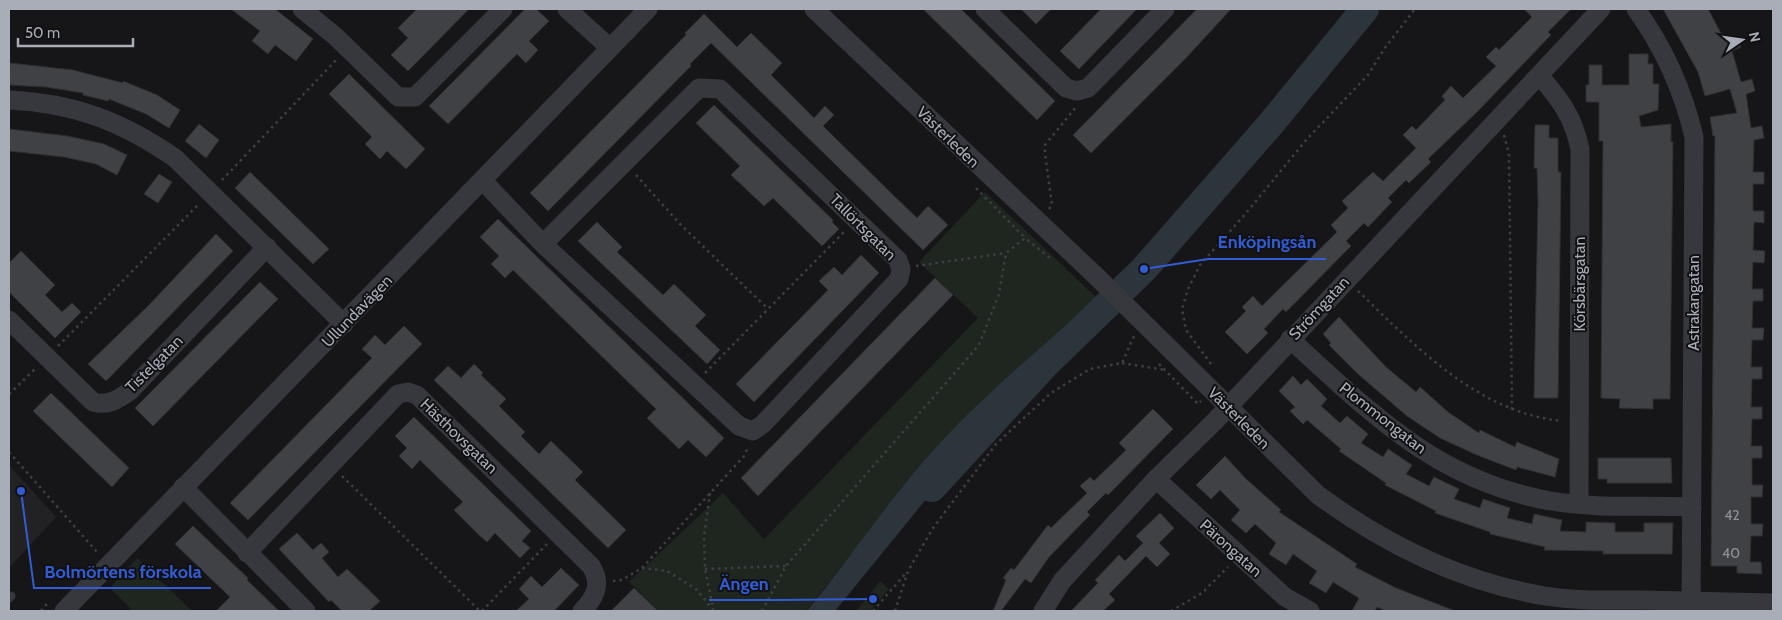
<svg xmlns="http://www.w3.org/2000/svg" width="1782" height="620" viewBox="0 0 1782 620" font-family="Cabin,sans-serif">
<rect width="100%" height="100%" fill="#161618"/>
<!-- built -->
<path fill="#222225" d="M9,465L56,517L9,568Z"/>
<!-- green -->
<g fill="#1e261f">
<path d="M985,192L1097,298L968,424L889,508L806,611H659L629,582L723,493L764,539L978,318L919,262Z"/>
<path d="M137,558L192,611H133L110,588Z"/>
<path d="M880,581L889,589L870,611L857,610Z"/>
</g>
<!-- water -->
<path fill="#2c353c" d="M1091,303L1103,314L1003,405L835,611H807C847,562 882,510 923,462C973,404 1034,354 1091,303Z"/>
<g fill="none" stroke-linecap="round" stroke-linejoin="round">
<!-- river -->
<path stroke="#2c353c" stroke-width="28" d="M932,488L1044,366L1144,269L1269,126L1365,9"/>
</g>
<!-- building -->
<g fill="#404145" stroke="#303034">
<path d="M231,9H275L313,39L296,61L275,45L268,54L252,41L260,31Z"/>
<path d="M417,9H469L408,71L391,55L408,38L398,28Z"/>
<path d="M525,9H536L549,21L529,41L538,50L526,63L517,54L448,124L429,106Z"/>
<path d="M923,9H961L1055,101L1037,120Z"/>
<path d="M1021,9H1051L1036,24Z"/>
<path d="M1101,9H1137L1079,69L1060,51Z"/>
<path d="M1197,9H1231L1186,58L1091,153L1073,135Z"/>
<path d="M1524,9H1571L1548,32L1551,35L1478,111L1428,159L1431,162L1409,183L1406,180L1388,198L1392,202L1368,227L1364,223L1346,241L1351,246L1286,312L1283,309L1264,329L1268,333L1247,354L1225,332L1246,311L1242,307L1253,296L1262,306L1337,232L1331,225L1348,208L1342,201L1373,172L1383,181L1416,148L1403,135L1412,126L1416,130L1445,100L1442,96L1451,86L1463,98L1496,66L1486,57L1496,47L1499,50L1532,17Z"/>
<path d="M1663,9H1708L1725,41L1735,36L1741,47L1732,51L1741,82L1752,79L1755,91L1746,94L1751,128L1762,126L1764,138L1754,140L1753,172H1764V184H1753V211H1764V223L1754,222L1753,250L1765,251L1764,263L1753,262L1752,289H1763V301H1753L1752,328H1764L1763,340H1752L1751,367H1762V379H1752L1751,407H1762V419H1752L1751,446H1762V458H1752V485H1763L1762,497H1751V524H1763L1762,536H1751L1750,562H1761L1762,574L1737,573V566H1711L1715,136H1713L1710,117L1737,113L1730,89L1705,96L1698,72Z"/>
<path d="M704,14L737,47L751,33L782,63L771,75L814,118L825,106L834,115L823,126L890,192L917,218L928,206L948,225L923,250L711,43L690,64L691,66L548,211L530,193L686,35L685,33Z"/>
<path d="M1629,54H1648V64H1653V84H1659L1658,110L1639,116L1641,127L1671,124V142H1673L1670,399H1653V409L1619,408L1620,399L1601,398L1603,141H1599V102H1586V85H1589V65H1602V85H1629Z"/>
<path d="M10,63L73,70L123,83V81L157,95L180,110L169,128L146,114L109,99L108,101L83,95V93L46,87L9,85Z"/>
<path d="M349,74L425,149L406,169L387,151L380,159L365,144L372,137L329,94Z"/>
<path d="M714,105L833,220L832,222L839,229L822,246L773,198L764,206L731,175L740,166L696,123Z"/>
<path d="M199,124L219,140L206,158L185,141Z"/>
<path d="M1535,125H1549V138H1558V172H1561L1558,398H1534L1538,201L1537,168H1534Z"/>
<path d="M9,129L67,136L104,144L127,155L117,175L96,164L64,157L9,151Z"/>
<path d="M250,172L329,249L313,264L235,188Z"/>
<path d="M159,174L172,182L158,203L144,194Z"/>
<path d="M498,219L724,438L706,457L688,440L679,449L647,418L656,409L513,270L505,278L491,264L499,256L480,237Z"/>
<path d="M597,222L622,247L617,252L663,295L674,284L706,315L695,326L720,350L707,364L578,241Z"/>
<path d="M216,234L233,251L106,381L88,364L149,305Z"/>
<path d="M21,251L55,285L45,295L62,312L72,303L81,312L55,338L9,292V263Z"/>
<path d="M861,255L879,273L754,402L736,384L828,290L819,281L834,267L842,275Z"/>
<path d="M935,278L953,295L758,496L741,478Z"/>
<path d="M260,282L278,299L153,426L135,408Z"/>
<path d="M1339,317L1386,367L1416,392L1420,387L1448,412L1479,433L1480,430L1515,447L1517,442L1559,459L1555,477L1517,467L1516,470L1477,455L1440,438L1407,416L1358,374L1329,345L1331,343L1323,334Z"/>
<path d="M404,326L422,344L248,520L230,503L372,358L362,349L375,335L385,345Z"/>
<path d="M474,364L483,373L481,375L506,399L499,406L525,432L521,436L539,454L551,441L583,472L575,480L626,530L608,548L434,380L448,366L461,378Z"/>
<path d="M1293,376L1301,385L1307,379L1327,399L1321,406L1340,423L1347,416L1368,434L1361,443L1383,457L1388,449L1412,465L1406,474L1429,486L1434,477L1459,489L1454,499L1480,508L1483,499L1510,508L1507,518L1532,524L1534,514L1562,520L1560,531L1586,532V522L1615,523V532H1644V523H1673L1672,554H1603V551L1544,550L1545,547L1490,534V532L1435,513L1436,511L1385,485L1386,483L1339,451L1341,449L1307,420L1303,424L1290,411L1295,407L1279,391Z"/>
<path d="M51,393L129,468L112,487L33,411Z"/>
<path d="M1153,409L1173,429L1108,495L1106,493L1087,512L1090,515L1049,557L1031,583L1025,579L1001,611H993L1006,580L1003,578L1011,568L1014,570L1048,525L1051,528L1087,493L1080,486L1090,477L1094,481L1126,450L1119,443Z"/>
<path d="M414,417L531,531L522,541L530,548L520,558L495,533L487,542L479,535L454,510L463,502L420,460L412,469L399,456L407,448L395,436Z"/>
<path d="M1225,456L1245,478L1281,510L1279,512L1357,564L1355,567L1396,588L1455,611H1386L1377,607L1375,611H1352L1359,598L1333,582L1326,593L1309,583L1317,571L1293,554L1286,565L1269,554L1276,543L1255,524L1246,533L1231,520L1240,510L1220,490L1211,499L1196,485Z"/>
<path d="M1598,458H1671L1672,483H1607V479H1598Z"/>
<path d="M1160,513L1174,528L1159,543L1170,554L1157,567L1146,556L1109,594L1115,600L1103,611H1071L1098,583L1095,580L1119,555L1125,561L1143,543L1136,536Z"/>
<path d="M193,526L248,578L247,580L279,611H216L230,597L175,544Z"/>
<path d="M297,533L313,550L321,543L329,552L322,558L338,577L347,569L380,601L369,611H342L331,600L329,602L279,549Z"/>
<path d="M561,568L579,585L554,611H516L529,599L519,589L531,576L542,587Z"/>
<path d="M634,588L658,611H611Z"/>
</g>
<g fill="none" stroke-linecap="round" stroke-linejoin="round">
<!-- path -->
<g stroke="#3d3f44" stroke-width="2.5" stroke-dasharray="2.5 4" stroke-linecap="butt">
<path d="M1504,135L1509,154L1512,410"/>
<path d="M636,175L681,225L768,309"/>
<path d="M222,180L337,59"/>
<path d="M976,188L1025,238"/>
<path d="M1049,209L1052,205L1045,154V145L1076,107"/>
<path d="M916,266L1006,253"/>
<path d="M1358,291C1415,346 1479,413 1562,421"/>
<path d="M58,346L199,204"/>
<path d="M1122,363L1165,370"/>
<path d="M1159,364L1198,404L1201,401"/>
<path d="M1211,364L1186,330L1182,309L1188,289L1200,265L1247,212L1307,139L1368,75L1384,49L1415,9"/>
<path d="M705,373L845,231"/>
<path d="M9,394L35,369"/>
<path d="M9,452L97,552"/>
<path d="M342,476L480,611"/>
<path d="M710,493L704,537L705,569L713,608"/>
<path d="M642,568L667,571L696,589L714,611"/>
<path d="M705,569L786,566"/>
<path d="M613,581L622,580L642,568L745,455L748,446"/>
<path d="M41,611L49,601"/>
<path d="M482,611L547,544"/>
<path d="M762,611L786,566L979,345L999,294L1006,253L1025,238L1050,258"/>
<path d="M873,611L906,573"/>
<path d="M895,611L908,571L933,528L996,444L1051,393L1090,369L1122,363L1134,336"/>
<path d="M1171,611L1202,593L1228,567"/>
</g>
<!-- lane -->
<path stroke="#37383d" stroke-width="9" d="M9,598L11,596"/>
<!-- street -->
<g stroke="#37383d" stroke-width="19">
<path d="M302,9L335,36L398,97H415L503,9"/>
<path d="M567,9L610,48"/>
<path d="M814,9L1097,277L1318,495C1386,545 1461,582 1545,596C1576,601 1608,600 1640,600C1684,601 1729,602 1773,603"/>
<path d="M985,9L1066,88L1077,91L1088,88L1165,9"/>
<path d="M1636,9C1664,48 1683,90 1694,137L1691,611"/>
<path d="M1540,76C1561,101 1573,116 1580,149L1579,503"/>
<path d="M9,100C74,103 121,121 175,158L344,324"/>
<path d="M483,181L543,244L739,426L753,431L763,424L899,279L901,269L898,260L720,89L699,88L543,244"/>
<path d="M9,320L93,402C109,406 117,400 130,391L267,247"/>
<path d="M1290,339C1371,413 1437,481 1551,501C1597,509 1646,505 1692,507"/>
<path d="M1156,479L1285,597L1310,611"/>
<path d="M183,487L306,611"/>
<path d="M247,553L398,394L408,392L417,395L591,566C602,583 596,597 582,611"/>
<path d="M64,611L648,9"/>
<path d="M1043,611L1062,581L1156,479L1215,421L1601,9"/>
</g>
</g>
<g text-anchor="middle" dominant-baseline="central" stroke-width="4" stroke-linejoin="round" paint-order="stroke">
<!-- number labels -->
<g font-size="14" fill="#8e929b">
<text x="1732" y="515">42</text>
<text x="1731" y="553">40</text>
</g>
<!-- street labels -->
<g font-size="16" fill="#a8adb8" stroke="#111113">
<text transform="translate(948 137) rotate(44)">Västerleden</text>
<text transform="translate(863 227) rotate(45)">Tallörtsgatan</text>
<text transform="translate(1579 284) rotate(-90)">Körsbärsgatan</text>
<text transform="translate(1693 303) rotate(-90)">Astrakangatan</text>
<text transform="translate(1319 308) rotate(-47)">Strömgatan</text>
<text transform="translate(357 311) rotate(-46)">Ullundavägen</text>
<text transform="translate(154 364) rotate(-45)">Tistelgatan</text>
<text transform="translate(1239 418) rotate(45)">Västerleden</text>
<text transform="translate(1383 418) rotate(38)">Plommongatan</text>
<text transform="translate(459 436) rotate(44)">Hästhovsgatan</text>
<text transform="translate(1231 548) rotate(42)">Pärongatan</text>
</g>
</g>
<!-- callouts -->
<path fill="none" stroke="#325cd3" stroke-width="2" d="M1144 269L1208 259H1326M21 491L34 588H211M873 599L778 600H709"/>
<g fill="#325cd3" stroke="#111113" stroke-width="2">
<circle cx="1144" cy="269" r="5"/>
<circle cx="21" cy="491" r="5"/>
<circle cx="873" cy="599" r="5"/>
</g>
<g font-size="18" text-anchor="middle" font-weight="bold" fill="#325cd3" stroke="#111113" stroke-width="4" stroke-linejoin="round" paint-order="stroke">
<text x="1267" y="248">Enköpingsån</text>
<text x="123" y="578">Bolmörtens förskola</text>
<text x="744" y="590">Ängen</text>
</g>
<!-- border -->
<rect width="1782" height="620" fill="none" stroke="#a8adb8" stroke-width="20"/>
<!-- north arrow -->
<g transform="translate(1742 40) rotate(77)" stroke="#111113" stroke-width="4" paint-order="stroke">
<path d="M0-4L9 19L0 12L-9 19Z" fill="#a8adb8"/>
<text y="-8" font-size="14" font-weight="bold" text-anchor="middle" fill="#a8adb8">N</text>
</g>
<!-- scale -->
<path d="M18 38v8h115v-8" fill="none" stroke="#a8adb8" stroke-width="2.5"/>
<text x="25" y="38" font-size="15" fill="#a8adb8" stroke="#111113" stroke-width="4" paint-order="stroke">50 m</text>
</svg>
